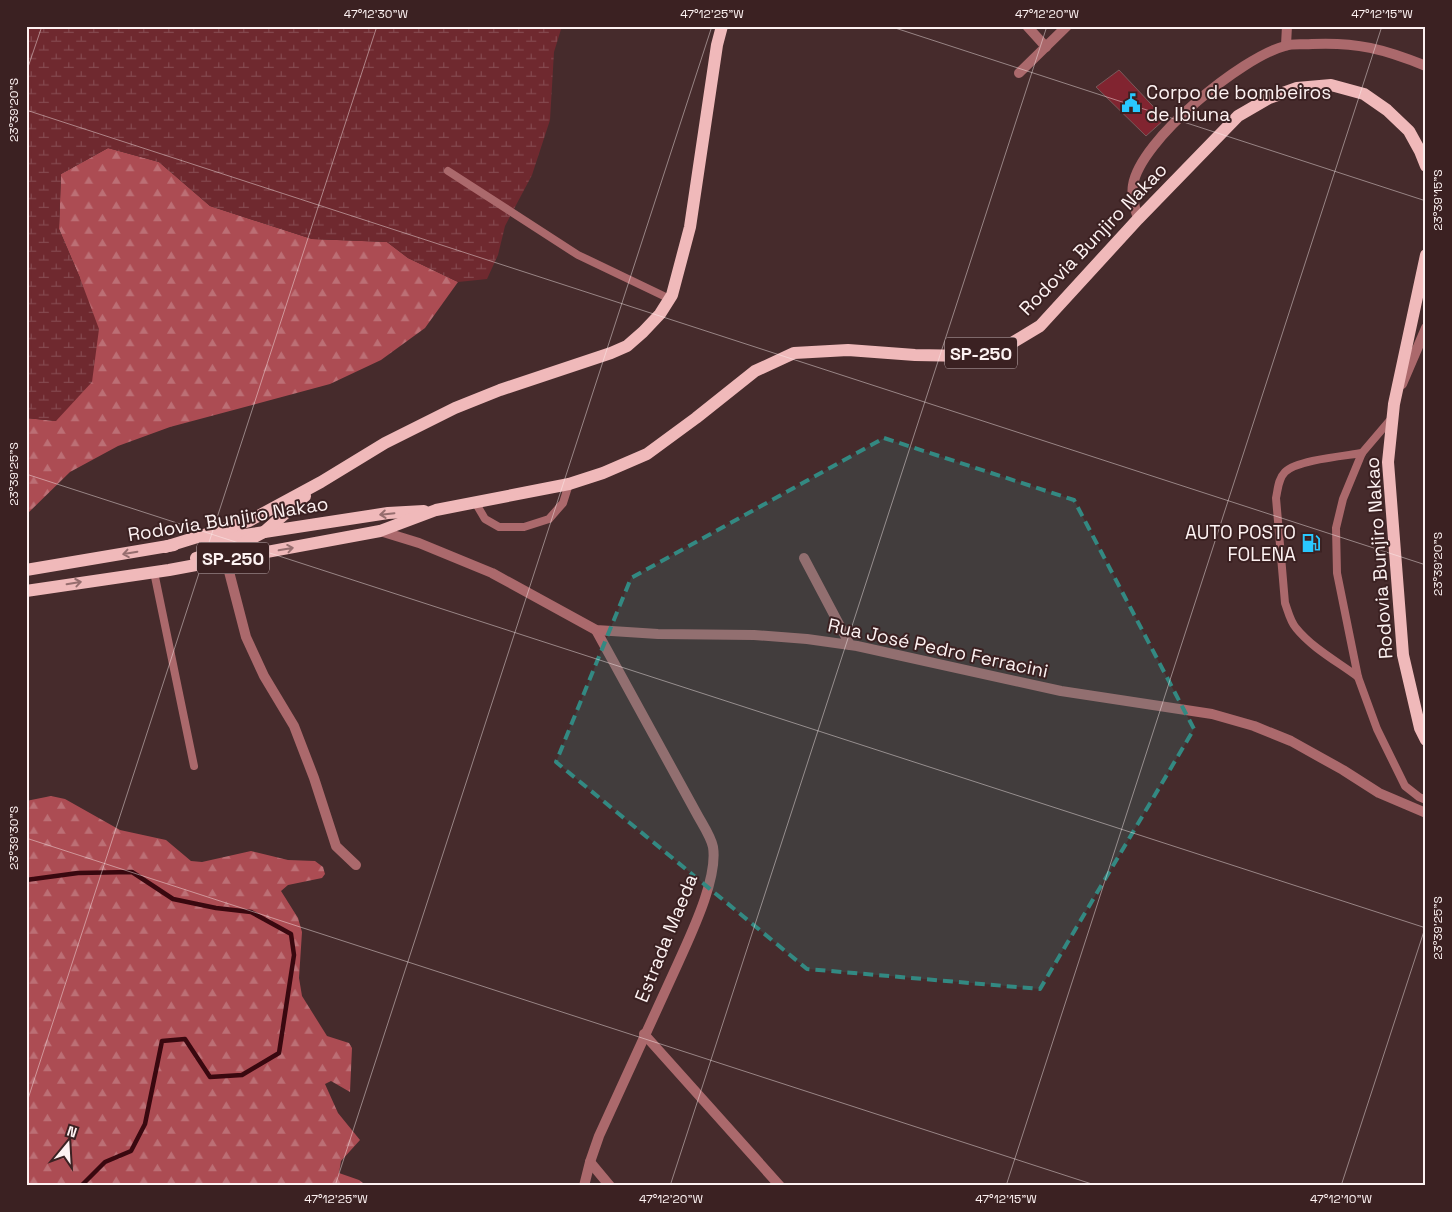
<svg xmlns="http://www.w3.org/2000/svg" width="1452" height="1212" viewBox="0 0 1452 1212" font-family="'Space Grotesk',sans-serif">
<defs>
<pattern id="forest-firs" width="22" height="20" patternUnits="userSpaceOnUse" patternTransform="scale(1.25)"><rect width="22" height="20" fill="#ac4c53"/><path d="M5 1l3.5 6h-7zM16 11l3.5 6h-7z" fill="#bc6f75"/></pattern>
<pattern id="wetland-marsh" width="20" height="14" patternUnits="userSpaceOnUse" patternTransform="scale(1.25)"><rect width="20" height="14" fill="#6f292f"/><path d="M1 5h8M5 5V1M11 12h8M15 12V8" fill="none" stroke="#84484e"/></pattern>
</defs>
<rect width="100%" height="100%" fill="#462b2c"/>
<!-- forest -->
<g fill="url(#forest-firs)">
<path d="M108,148L159,162L210,206L312,239L387,242L408,258L458,282L425,328L381,360L330,384L170,427L118,446L70,472L26,515V418L56,421L80,278L59,229L61,174Z"/>
<path d="M51,796L65,799L120,830L166,840L191,861L202,862L251,851L288,860L315,861L323,867L325,874L322,878L288,885L281,891L298,918L302,932L299,978L302,996L327,1036L349,1043L352,1048L350,1092L331,1081L325,1084L338,1113L360,1140L341,1161L339,1173L359,1180L367,1186H26V801Z"/>
</g>
<!-- wetland -->
<path fill="url(#wetland-marsh)" d="M26,26H562L554,52L550,120L532,175L505,226L498,255L487,279L458,282L408,258L387,242L312,239L210,206L159,162L108,148L61,174L59,229L80,278L99,329L92,382L56,421L26,418Z"/>
<g fill="none" stroke-linecap="round" stroke-linejoin="round">
<!-- stream -->
<path stroke="#39080f" stroke-width="4.5" d="M26,880L78,873L132,872L173,899L216,908L251,912L291,934L294,955L279,1053L242,1075L210,1077L185,1039L162,1041L145,1124L131,1151L105,1162L81,1186"/>
</g>
<!-- building -->
<path fill="#812430" stroke="#785a5b" d="M1119,70L1165,119L1146,136L1096,87Z"/>
<g fill="none" stroke-linecap="round" stroke-linejoin="round">
<!-- lane -->
<g stroke="#ab696c" stroke-width="8">
<path d="M448,171L578,255L670,299"/>
<path d="M1391,419L1362,453L1343,499L1336,528L1337,573L1358,677L1377,729L1405,786L1419,797L1426,800"/>
<path d="M475,502L485,519L499,527H524L549,519L563,503L569,484"/>
<path d="M154,572L194,766"/>
<path d="M1358,677C1338,662 1312,648 1296,628C1290,621 1288,611 1285,603L1276,498C1278,489 1278,479 1285,472C1297,460 1344,456 1362,453"/>
</g>
<!-- street -->
<g stroke="#ab696c" stroke-width="10">
<path d="M1027,26L1046,47"/>
<path d="M1286,45L1287,26"/>
<path d="M1019,73L1067,26"/>
<path d="M1138,219C1135,208 1131,196 1133,185C1140,140 1242,57 1285,46C1293,43 1303,45 1312,44C1357,42 1384,49 1426,66"/>
<path d="M1402,384L1426,328"/>
<path d="M380,531L419,543L492,573L596,630L658,634L754,635L807,639L857,646L1061,691L1212,714L1254,726L1291,741L1343,770L1379,793L1426,813"/>
<path d="M804,558L850,645"/>
<path d="M226,560L246,637L264,676L294,726L314,778L336,846L356,865"/>
<path d="M644,1034L780,1186"/>
<path d="M590,1162L610,1186"/>
<path d="M584,1186L590,1162L599,1136L679,961C692,932 718,878 713,847C711,837 703,825 698,816L596,630"/>
</g>
<!-- primary -->
<g stroke="#f0b9ba" stroke-width="12">
<path d="M1426,255L1394,404L1388,462L1403,655L1420,728L1426,740"/>
<path d="M206,541L388,513L424,511"/>
<path d="M165,547L249,521L321,482L385,443L455,408L500,390L611,353L627,346L643,332L660,314L672,295L690,227L717,45L722,26"/>
<path d="M196,558L239,545L264,532L305,496"/>
<path d="M26,570L174,545"/>
<path d="M26,591L169,570L380,531L436,510L569,484L603,473L647,454L696,418L755,371L794,353L848,350L915,355L970,356L1007,346L1040,326L1138,219L1238,116L1269,98L1297,88L1331,85L1364,94L1387,110L1409,131L1420,151L1426,166"/>
</g>
</g>
<!-- one-way arrows -->
<defs><path id="oneway-shaft" d="M-6 0H5M1.5-3L5.5 0L1.5 3" fill="none" stroke-width="1.6" stroke-linecap="round" stroke-linejoin="round" transform="scale(1.25)"/></defs>
<g stroke="#966d6e">
<use href="#oneway-shaft" transform="translate(387 514) rotate(174)"/>
<use href="#oneway-shaft" transform="translate(286 549) rotate(-10)"/>
<use href="#oneway-shaft" transform="translate(130 553) rotate(170)"/>
<use href="#oneway-shaft" transform="translate(74 583) rotate(-9)"/>
</g>
<!-- marked area -->
<path fill="#338982" fill-opacity="0.2" stroke="#338982" stroke-width="4" stroke-dasharray="10 6" stroke-linejoin="round" d="M884,438L1074,500L1194,729L1040,989L807,969L556,762L631,578Z"/>
<!-- ticks -->
<path fill="none" stroke="#fdf2f2" stroke-width="1" stroke-opacity="0.45" d="M889,26L1426,201M26,73L42,26M26,110L1426,565M26,474L1426,928M26,838L1098,1186M26,1105L377,26M335,1186L712,26M670,1186L1047,26M1006,1186L1382,26M1341,1186L1426,925"/>
<!-- icons -->
<defs>
<g id="civic-bare" transform="scale(1.5)"><path d="M-.6-6.5H3V-4.5H.6V-3L4-1V1h2V6H-6V1h2V-1L-.6-3ZM-1.2 2.5V6h2.4V2.5Z" fill="#29c8ff" stroke="#3b2122" stroke-width="2.5" paint-order="stroke"/></g>
<g id="fuel-bare" transform="scale(1.5)"><path d="M-5.5-6h7V0h2V4h1.3V-2.5L3-4.5l.8-.8L6-3V5H2.5V1h-1V6h-7ZM-4.2-4.7v3.2H.2V-4.7Z" fill="#29c8ff" stroke="#3b2122" stroke-width="2.5" paint-order="stroke"/></g>
</defs>
<g fill-rule="evenodd">
<use href="#civic-bare" x="1131" y="103"/>
<use href="#fuel-bare" x="1311" y="543"/>
</g>
<g text-anchor="middle" dominant-baseline="central" stroke-width="4" stroke-linejoin="round" paint-order="stroke">
<!-- shield labels -->
<g fill="#3b2122" stroke="#c3b3b4" stroke-width="1">
<rect x="945" y="337.5" width="72" height="31" rx="4"/>
<rect x="197" y="542.5" width="72" height="31" rx="4"/>
</g>
<g font-size="18" font-weight="bold" fill="#fdf2f2">
<text x="981" y="353">SP-250</text>
<text x="233" y="558">SP-250</text>
</g>
<!-- poi labels -->
<g font-size="19" fill="#fdf2f2" stroke="#3b2122" text-anchor="start">
<text x="1146" y="92">Corpo de bombeiros<tspan x="1146" dy="22">de Ibiuna</tspan></text>
<text x="1296" y="532" text-anchor="end">AUTO POSTO<tspan x="1296" dy="22">FOLENA</tspan></text>
</g>
<!-- street labels -->
<g font-size="19" fill="#fdf2f2" stroke="#3b2122">
<text transform="translate(1093 239) rotate(-46)">Rodovia Bunjiro Nakao</text>
<text transform="translate(228 519) rotate(-9)">Rodovia Bunjiro Nakao</text>
<text transform="translate(1379 558) rotate(-94)">Rodovia Bunjiro Nakao</text>
<text transform="translate(938 648) rotate(12)">Rua José Pedro Ferracini</text>
<text transform="translate(666 938) rotate(-68)">Estrada Maeda</text>
</g>
</g>
<!-- border -->
<rect width="1452" height="1212" fill="none" stroke="#3b2122" stroke-width="55"/>
<!-- north arrow -->
<g transform="translate(68 1144) rotate(18)" stroke="#3b2122" stroke-width="4" paint-order="stroke">
<path d="M0-4L9 19L0 12L-9 19Z" fill="#fdf2f2"/>
<text y="-8" font-size="14" font-weight="bold" text-anchor="middle" fill="#fdf2f2">N</text>
</g>
<rect x="28" y="28" width="1396" height="1156" fill="none" stroke="#fdf2f2" stroke-width="2"/>
<g font-size="12" text-anchor="middle" fill="#fdf2f2">
<text x="376" y="18">47°12'30"W</text>
<text x="712" y="18">47°12'25"W</text>
<text x="1047" y="18">47°12'20"W</text>
<text x="1382" y="18">47°12'15"W</text>
<text transform="translate(14 110) rotate(-90)" y="4">23°39'20"S</text>
<text transform="translate(1438 200) rotate(-90)" y="4">23°39'15"S</text>
<text transform="translate(14 474) rotate(-90)" y="4">23°39'25"S</text>
<text transform="translate(1438 564) rotate(-90)" y="4">23°39'20"S</text>
<text transform="translate(14 838) rotate(-90)" y="4">23°39'30"S</text>
<text transform="translate(1438 928) rotate(-90)" y="4">23°39'25"S</text>
<text x="336" y="1203">47°12'25"W</text>
<text x="671" y="1203">47°12'20"W</text>
<text x="1006" y="1203">47°12'15"W</text>
<text x="1341" y="1203">47°12'10"W</text>
</g>
</svg>
